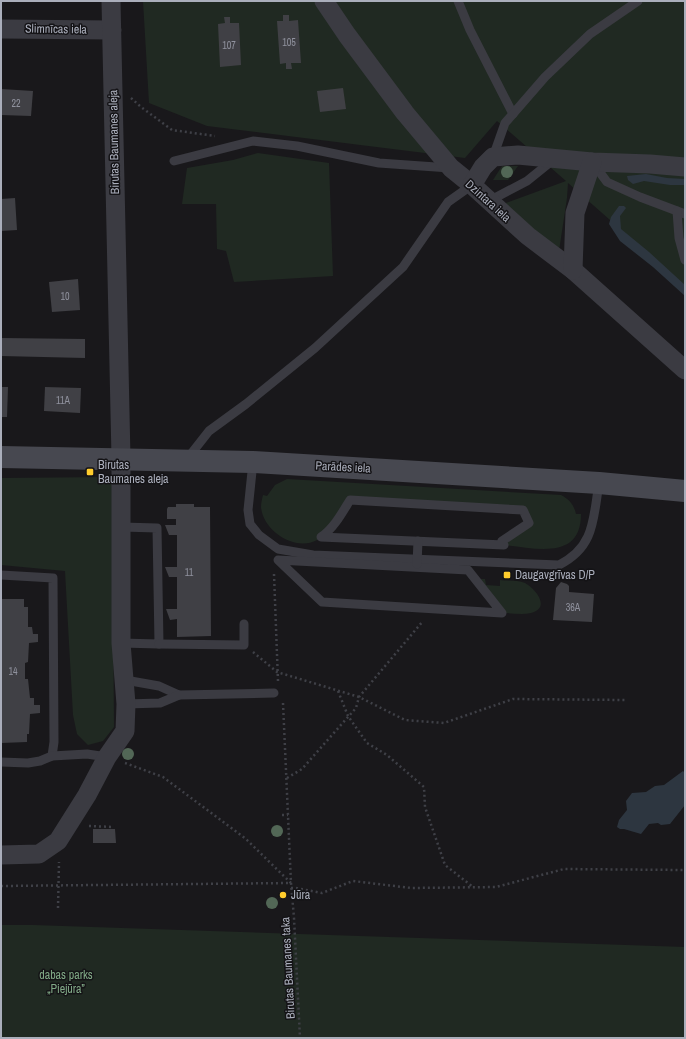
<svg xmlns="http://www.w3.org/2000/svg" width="686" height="1039" viewBox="0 0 686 1039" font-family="'Archivo Narrow',sans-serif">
<rect width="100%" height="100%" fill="#19181b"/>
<!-- green -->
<g fill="#202922">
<path d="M143,1H685V286L568,183L567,198L559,251L503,204L566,181L497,121L465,158L207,126L149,103Z"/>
<path d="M258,153L329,163L333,276L234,282L226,251L217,249L216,204H182L187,168L233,160Z"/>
<path d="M502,166H518L508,180H493Z"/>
<path d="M112,477L114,727L103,741L88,745L77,734L73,715L65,571L1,565V478Z"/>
<path d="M287,479L561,495C570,500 574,505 576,514H581C581,561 535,548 504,545L529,523L523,510L350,500C340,513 332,532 317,540C295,552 263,531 261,507C261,503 262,499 263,495L267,496L275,485Z"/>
<path d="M475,579H485L486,585L500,586V580C507,581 518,580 525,583C536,589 551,608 531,613C522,615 511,613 502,613Z"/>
<path d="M1,925H33L685,947V1038H1Z"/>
</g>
<!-- water -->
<g fill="#2d3640">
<path d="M646,174L667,178L685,179V185H670L644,181L633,184L628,180L627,176Z"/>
<path d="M619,206H624L626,208L620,216L621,229L649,252L685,285V296L653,267L620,241L609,224L611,217Z"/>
<path d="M683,771L685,773V805L670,824L661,825L658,823L649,824L641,834L624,829H620L617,827L619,820L627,810L626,801L632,793L646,792L655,786L664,785Z"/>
</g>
<!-- building -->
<g fill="#404045">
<path d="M283,15H289V21L298,20L301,63H291L292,69H286V63L280,64L277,21H283Z"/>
<path d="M224,17H230V23H239L241,65L220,67L218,24L225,23Z"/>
<path d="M343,88L346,109L320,112L317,91Z"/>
<path d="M1,89L33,91L31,116L1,115Z"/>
<path d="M15,198L17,230L1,231V199Z"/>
<path d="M78,279L80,310L52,312L49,282Z"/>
<path d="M1,338L85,339V358L1,356Z"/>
<path d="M1,387H8L7,417H1Z"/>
<path d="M45,387L81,388L80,413L44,411Z"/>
<path d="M176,504H194V507H210L211,636L177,637V619L170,620L166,609H177V577H169L165,567H177V535H169L165,525H176V519H167V509L168,507H176Z"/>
<path d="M561,582L567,584L569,586V592L594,594L592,622L553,620L556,588Z"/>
<path d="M1,599H24V607H28V627H32L33,634H38V642L29,643L28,662L25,663V679H28L30,698H34V705H40V713L30,714L29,734H27V742L1,743Z"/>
<path d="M93,829H115L116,843H93Z"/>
</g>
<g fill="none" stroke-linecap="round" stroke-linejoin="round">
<!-- path -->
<g stroke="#3f4047" stroke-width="2.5" stroke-dasharray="2 3" stroke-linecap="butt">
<path d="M131,98L141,107L172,130L215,136"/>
<path d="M274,574L278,681"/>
<path d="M253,652L277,672L359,697L405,720L444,723L513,699L625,700"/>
<path d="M338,691L348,716L367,743L387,755L424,787L425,807L445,865L473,887"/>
<path d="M283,703L291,883L294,918L300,1038"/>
<path d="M125,763L163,777L246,839L291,883"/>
<path d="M287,778L302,769L356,708L359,697L423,621"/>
<path d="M282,815H288"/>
<path d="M89,826L114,827"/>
<path d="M1,886L291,883"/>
<path d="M291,888H296L322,893L353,881L411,888L496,887L564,869L685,870"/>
<path d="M58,908L59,862"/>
</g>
<!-- lane -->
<g stroke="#3b3b42" stroke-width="9">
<path d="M458,1L470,30L513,114"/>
<path d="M493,157L505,123L545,77L590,34L638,1"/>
<path d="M174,161L253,141L297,146L379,163L450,168"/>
<path d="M593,163L607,182L640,197L685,214"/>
<path d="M489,201L527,181L553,160"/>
<path d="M677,211L679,238L685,260"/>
<path d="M187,459L209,431L246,404L315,348L403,267L448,202L472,185"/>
<path d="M253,462L248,510L250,524L259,535L278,549L313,555L559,565C595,547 593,519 599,483"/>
<path d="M350,500L523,510L529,523L502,541L504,545L321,537C334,528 342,513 350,500Z"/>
<path d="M278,560L468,570L502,613L322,602Z"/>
<path d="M417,564L418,541"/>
<path d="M1,575L53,578L54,742L52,756"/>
<path d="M121,643L159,644L157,528L122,527"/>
<path d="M159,644L244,645V624"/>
<path d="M125,680L159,686L179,695"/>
<path d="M126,704L160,703L179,695L274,693"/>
<path d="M1,762L28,763L40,761L52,756L87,754L107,757"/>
</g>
<!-- street -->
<g stroke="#3b3b42" stroke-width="19">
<path d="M324,1L347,35L405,113L451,168L472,185L528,236L573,270L685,370"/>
<path d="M1,29L112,30"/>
<path d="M472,185L483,167L493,157L518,155L592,162L650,164L685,167"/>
<path d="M573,270L575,213L592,162"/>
<path d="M1,855L39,854L58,841L87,795L107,757L125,731L126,704L121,643V458L111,1"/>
</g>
<!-- secondary -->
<path stroke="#474850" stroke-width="22" d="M1,457L253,462L599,483L685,491"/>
</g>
<!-- trees -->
<g fill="#526756">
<circle cx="507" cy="172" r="6"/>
<circle cx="128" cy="754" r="6"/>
<circle cx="277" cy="831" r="6"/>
<circle cx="272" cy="903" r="6"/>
</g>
<!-- markers -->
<g fill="#ffcc2c" stroke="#141316" stroke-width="1.5">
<rect x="86" y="468" width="8" height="8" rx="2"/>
<rect x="503" y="571" width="8" height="8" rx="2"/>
<circle cx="283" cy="895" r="4"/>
</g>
<g text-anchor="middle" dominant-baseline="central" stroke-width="3" stroke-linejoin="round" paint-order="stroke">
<!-- number labels -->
<g font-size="10" fill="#90929e">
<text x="289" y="42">105</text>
<text x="229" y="45">107</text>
<text x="16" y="103">22</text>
<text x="65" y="296">10</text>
<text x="63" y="400">11A</text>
<text x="189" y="572">11</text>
<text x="573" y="607">36A</text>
<text x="13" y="671">14</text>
</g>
<!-- street labels -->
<g font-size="12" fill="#aaaebb" stroke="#141316">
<text transform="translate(56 29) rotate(1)">Slimnīcas iela</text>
<text transform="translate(114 142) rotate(-91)">Birutas Baumanes aleja</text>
<text transform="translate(488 201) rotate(42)">Dzintara iela</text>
<text transform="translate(343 467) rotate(3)">Parādes iela</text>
<text transform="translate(288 968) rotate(-93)">Birutas Baumanes taka</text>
</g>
<!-- poi labels -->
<g font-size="12" fill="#aaaebb" stroke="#141316" text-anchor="start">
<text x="98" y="465">Birutas<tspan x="98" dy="14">Baumanes aleja</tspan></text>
<text x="515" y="575">Daugavgrīvas D/P</text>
<text x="291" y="895">Jūra</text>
</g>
<!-- park labels -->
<g font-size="12" fill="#80a886" stroke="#141316">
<text x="66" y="975">dabas parks<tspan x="66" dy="14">„Piejūra”</tspan></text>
</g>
</g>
<!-- border -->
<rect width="686" height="1039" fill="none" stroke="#aaaebb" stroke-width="4"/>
</svg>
